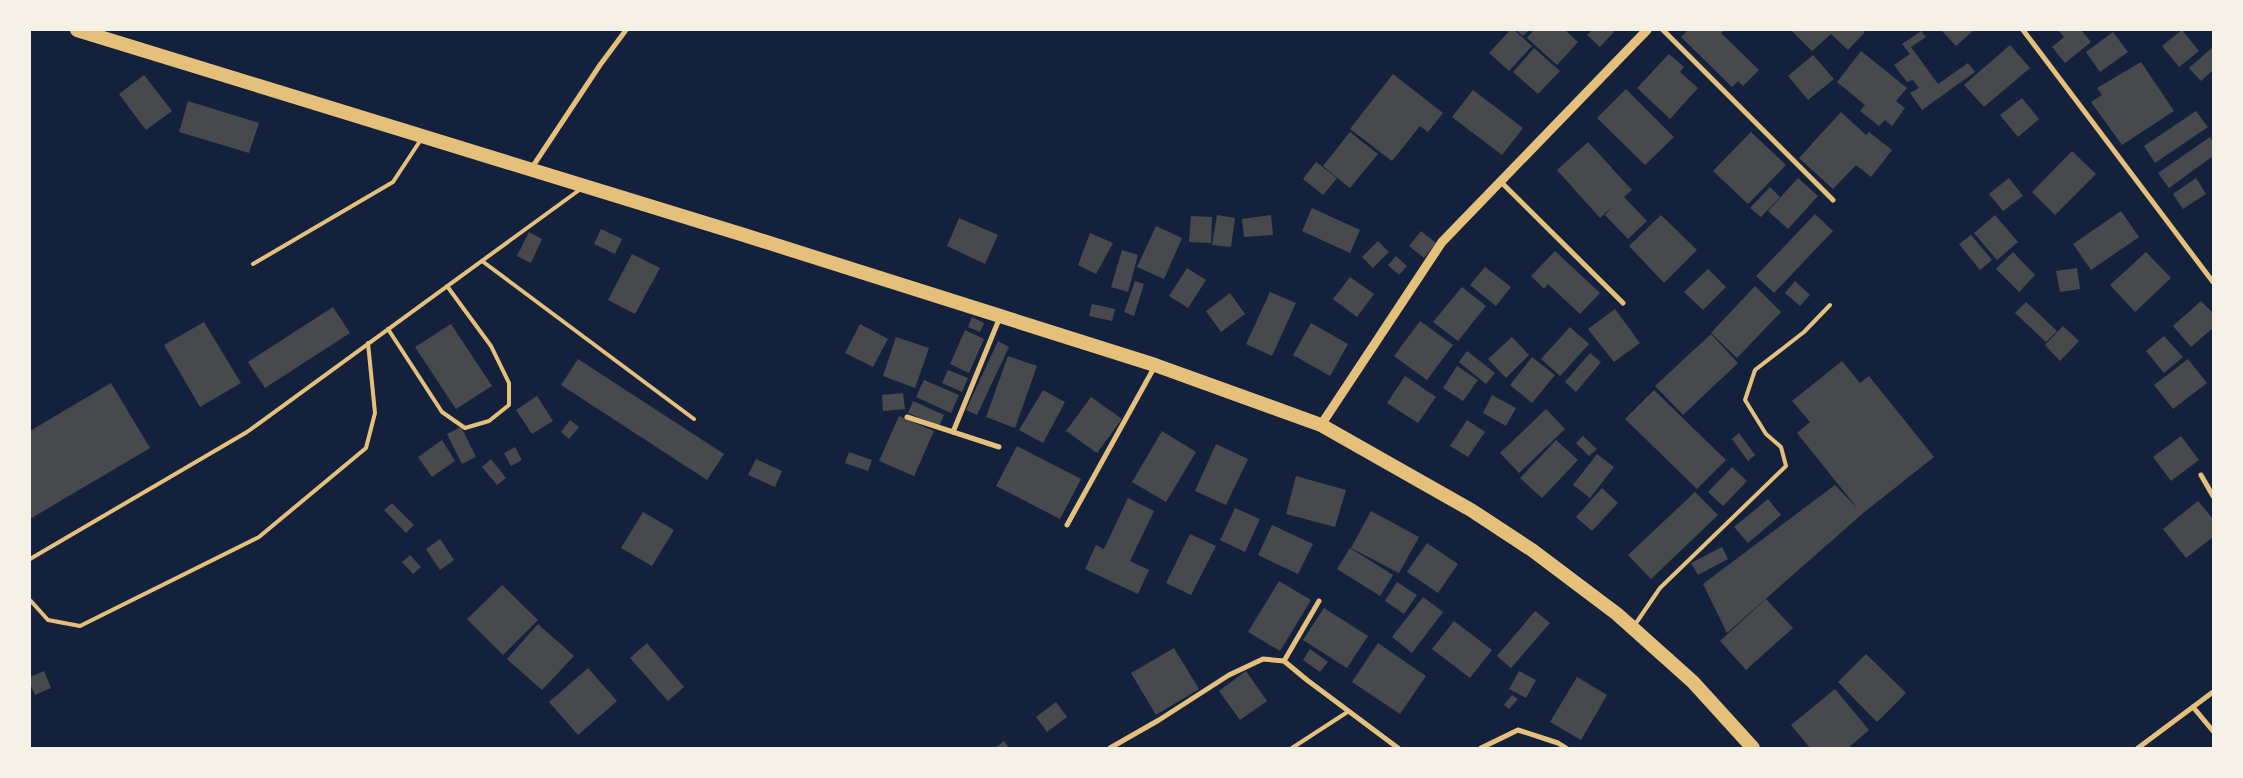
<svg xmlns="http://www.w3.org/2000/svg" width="2243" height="778" viewBox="0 0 2243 778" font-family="'IBM Plex Serif',serif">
<rect width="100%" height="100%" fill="#14213d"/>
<!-- building -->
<g fill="#48494c">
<path d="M1510,30H1514L1532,46L1509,71L1489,53Z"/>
<path d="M1516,30H1529L1523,36Z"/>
<path d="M1534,30H1565L1578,42L1557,65L1527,38Z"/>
<path d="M1592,30H1612L1614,32L1600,47L1587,35Z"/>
<path d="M1688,30H1725L1721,33L1759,70L1743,86L1738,81L1732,87L1681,37Z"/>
<path d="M1791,30H1863L1865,32L1848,50L1831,34L1812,51Z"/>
<path d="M1941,30H1974L1956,46Z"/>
<path d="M2058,30H2081L2091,42L2065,63L2052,47L2064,37Z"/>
<path d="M2182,30L2199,51L2179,67L2162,46Z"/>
<path d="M1921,31L1926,37L1911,47L1938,84L1968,63L1975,72L1922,110L1910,93L1919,88L1913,80L1907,82L1894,65L1910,54L1902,44Z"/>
<path d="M2113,32L2128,52L2100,72L2086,52Z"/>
<path d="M2010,45L2030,68L1984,107L1964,85Z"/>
<path d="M2213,47V70L2201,81L2189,68Z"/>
<path d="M1534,48L1560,71L1538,94L1513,72Z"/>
<path d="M1861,51L1907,88L1896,101L1905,108L1892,126L1885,120L1879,126L1860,111L1865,105L1837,82Z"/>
<path d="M1669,54L1684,67L1680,72L1698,88L1670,119L1637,88Z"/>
<path d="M1813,55L1834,79L1808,100L1788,76Z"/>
<path d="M2141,62L2174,111L2122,145L2091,102L2102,95L2097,88Z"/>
<path d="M1393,74L1443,113L1428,132L1420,126L1392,161L1350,129Z"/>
<path d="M144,75L172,111L146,130L119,94Z"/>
<path d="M1626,89L1674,137L1645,165L1597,118Z"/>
<path d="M1473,90L1523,128L1502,155L1452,117Z"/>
<path d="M2022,98L2039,119L2018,137L2000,115Z"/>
<path d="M188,101L259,123L249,153L179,132Z"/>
<path d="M2196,111L2208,127L2155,163L2144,146Z"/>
<path d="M1841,112L1866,135L1869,132L1892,150L1871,177L1856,165L1833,189L1799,158Z"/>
<path d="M1350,132L1378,154L1350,188L1323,166Z"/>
<path d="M1751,132L1786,165L1748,204L1713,171Z"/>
<path d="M2210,137L2213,142V156L2169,188L2158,173Z"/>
<path d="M1588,142L1632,190L1624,197L1647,221L1628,239L1605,215L1613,206L1600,218L1557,170Z"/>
<path d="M2072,151L2096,174L2055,215L2032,192Z"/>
<path d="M1316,162L1337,178L1323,195L1303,179Z"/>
<path d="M1798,178L1818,196L1788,229L1768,211Z"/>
<path d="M2009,178L2023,196L2003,211L1989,194Z"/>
<path d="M2196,178L2206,194L2183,209L2173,194Z"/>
<path d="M1770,187L1780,197L1761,217L1750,208Z"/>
<path d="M1312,208L1360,230L1350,253L1302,231Z"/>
<path d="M2121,211L2139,237L2091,270L2073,244Z"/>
<path d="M1815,214L1833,231L1774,293L1756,276Z"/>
<path d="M1217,215L1235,218L1231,247L1212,245Z"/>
<path d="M1271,215L1273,235L1244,237L1242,219Z"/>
<path d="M1661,215L1697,250L1664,283L1629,246Z"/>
<path d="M1995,215L2018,242L1997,260L1974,233Z"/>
<path d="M1191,216L1212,217L1211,243L1189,242Z"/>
<path d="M959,218L998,235L985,264L947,246Z"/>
<path d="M1156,226L1182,238L1164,279L1137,267Z"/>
<path d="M601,229L622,239L615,254L594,244Z"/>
<path d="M1421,231L1436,243L1424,258L1409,246Z"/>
<path d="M529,232L542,239L531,263L517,256Z"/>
<path d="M1090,233L1113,243L1096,274L1078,265Z"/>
<path d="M1971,235L1992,260L1980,270L1959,244Z"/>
<path d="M1378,241L1389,252L1373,268L1362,257Z"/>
<path d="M1122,250L1138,255L1128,292L1111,287Z"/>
<path d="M1555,251L1600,293L1580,314L1548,284L1544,289L1531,276Z"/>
<path d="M2013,252L2035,275L2019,292L1996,269Z"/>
<path d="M2146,252L2171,278L2135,312L2110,285Z"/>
<path d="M632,254L660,268L635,314L608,300Z"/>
<path d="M1396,256L1407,266L1399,275L1388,265Z"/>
<path d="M1485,267L1511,287L1496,306L1470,285Z"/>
<path d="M1187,268L1206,280L1188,308L1169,296Z"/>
<path d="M2077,268L2080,289L2060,292L2056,271Z"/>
<path d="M1708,269L1726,287L1703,310L1684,292Z"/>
<path d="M1350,277L1374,294L1357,317L1333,299Z"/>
<path d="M1135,281L1144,284L1134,316L1124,312Z"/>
<path d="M1795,281L1810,295L1800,306L1785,293Z"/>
<path d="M1755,286L1781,312L1737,358L1711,333Z"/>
<path d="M1462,287L1486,306L1458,341L1433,322Z"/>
<path d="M1270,292L1296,303L1272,356L1246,344Z"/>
<path d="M1230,293L1245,314L1221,332L1206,311Z"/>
<path d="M2201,301L2213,313V328L2191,347L2173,326Z"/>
<path d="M2026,302L2057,331L2046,342L2015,313Z"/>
<path d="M1092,304L1115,309L1112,321L1089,316Z"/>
<path d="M333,307L350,333L265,388L248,362Z"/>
<path d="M1615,309L1640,343L1614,362L1588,329Z"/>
<path d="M972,317L984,323L980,332L968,327Z"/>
<path d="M1420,321L1453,345L1427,380L1394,356Z"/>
<path d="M204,322L241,383L200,407L164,345Z"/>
<path d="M1311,323L1348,344L1330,376L1293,355Z"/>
<path d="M451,324L492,386L456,409L415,347Z"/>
<path d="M860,324L888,339L873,367L845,353Z"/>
<path d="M2063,326L2079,341L2060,361L2045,345Z"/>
<path d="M1570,327L1589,344L1560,376L1541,359Z"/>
<path d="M965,330L984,339L969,373L950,364Z"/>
<path d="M1711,334L1738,363L1683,415L1655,386Z"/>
<path d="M2164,336L2183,357L2164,373L2146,351Z"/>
<path d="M896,337L929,348L915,388L883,376Z"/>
<path d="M1512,337L1529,355L1506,378L1488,359Z"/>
<path d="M998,341L1009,347L977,415L966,410Z"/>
<path d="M1467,351L1495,373L1486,384L1459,362Z"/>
<path d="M1590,353L1601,362L1576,392L1565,382Z"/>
<path d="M1008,356L1037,366L1015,428L986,417Z"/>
<path d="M1532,357L1555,375L1532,403L1510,385Z"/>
<path d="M578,359L724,454L707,480L561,385Z"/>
<path d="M2188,359L2207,383L2173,409L2154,385Z"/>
<path d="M1842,361L1860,383L1869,376L1934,457L1862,514L1727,633L1703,584L1835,485L1858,509L1797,433L1810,422L1792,401Z"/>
<path d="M1457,366L1478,380L1463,401L1443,388Z"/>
<path d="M948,370L968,378L962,392L942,383Z"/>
<path d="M1405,376L1436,397L1418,423L1387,403Z"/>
<path d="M924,380L959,395L951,413L916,397Z"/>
<path d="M111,383L150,448L30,519V431Z"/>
<path d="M1043,390L1065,402L1043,443L1019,430Z"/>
<path d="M1654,390L1726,460L1697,489L1625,419Z"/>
<path d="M903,393L905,409L883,411L882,395Z"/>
<path d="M1492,395L1516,408L1506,426L1483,413Z"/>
<path d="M537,396L553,421L532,434L516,410Z"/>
<path d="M1091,397L1122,419L1097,453L1066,431Z"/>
<path d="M913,401L944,415L939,426L908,413Z"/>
<path d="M1546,409L1565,429L1519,473L1500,453Z"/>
<path d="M899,416L934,431L914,476L879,461Z"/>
<path d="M570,420L579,427L569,439L561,432Z"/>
<path d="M1467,420L1485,432L1468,457L1450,446Z"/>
<path d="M461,427L476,457L462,464L447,434Z"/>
<path d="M1162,431L1196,452L1166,502L1132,482Z"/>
<path d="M1739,433L1755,455L1748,461L1732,439Z"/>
<path d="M1583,436L1597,449L1589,456L1576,443Z"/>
<path d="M2181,436L2199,460L2171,481L2153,457Z"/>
<path d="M442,440L455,461L432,477L418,457Z"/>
<path d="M1556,440L1578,460L1542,498L1520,478Z"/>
<path d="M1216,444L1248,459L1226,505L1195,491Z"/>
<path d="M1017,446L1081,479L1060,519L996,486Z"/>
<path d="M515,447L522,460L511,466L504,453Z"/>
<path d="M849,452L872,460L868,471L845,463Z"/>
<path d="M1597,454L1614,467L1590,498L1573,485Z"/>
<path d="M491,459L506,478L497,485L482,467Z"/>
<path d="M756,459L782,471L775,487L748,475Z"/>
<path d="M1732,467L1747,481L1723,506L1708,492Z"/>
<path d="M1296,476L1346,490L1335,527L1286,514Z"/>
<path d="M1602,488L1618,503L1592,531L1576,517Z"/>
<path d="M1695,492L1718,515L1651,579L1628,555Z"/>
<path d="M1128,498L1154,511L1130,561L1149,570L1138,594L1085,569L1096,545L1104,549Z"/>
<path d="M1768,499L1781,515L1748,543L1734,527Z"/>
<path d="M2198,501L2213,519V537L2186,558L2163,529Z"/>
<path d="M392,503L414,525L406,533L384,510Z"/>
<path d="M1235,508L1260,519L1245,552L1220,540Z"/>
<path d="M1371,511L1419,537L1399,573L1351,548Z"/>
<path d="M643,512L674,530L652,566L621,548Z"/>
<path d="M1272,525L1313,544L1298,574L1258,555Z"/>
<path d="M1190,534L1216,546L1191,595L1166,583Z"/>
<path d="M440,539L454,560L440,570L426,549Z"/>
<path d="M1427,543L1458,564L1438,593L1407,572Z"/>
<path d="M1722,547L1728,559L1698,575L1691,563Z"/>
<path d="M1350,548L1393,575L1380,596L1337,569Z"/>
<path d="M410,555L421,567L413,574L402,562Z"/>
<path d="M1279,581L1311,600L1280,651L1248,632Z"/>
<path d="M1397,582L1417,595L1404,614L1385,601Z"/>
<path d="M502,585L538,620L503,655L467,619Z"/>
<path d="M1423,597L1443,612L1412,653L1392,637Z"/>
<path d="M1766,599L1793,628L1746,670L1720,641Z"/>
<path d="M1324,608L1368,636L1347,668L1303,640Z"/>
<path d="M1535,611L1550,623L1511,668L1497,656Z"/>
<path d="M1454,621L1492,650L1470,678L1432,649Z"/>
<path d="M538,624L574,656L542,690L507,659Z"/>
<path d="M647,643L684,687L668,701L630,658Z"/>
<path d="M1378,643L1426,676L1400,714L1352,682Z"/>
<path d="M1174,648L1199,689L1156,715L1131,673Z"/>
<path d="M1310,649L1328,662L1320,672L1303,660Z"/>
<path d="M1866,654L1906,693L1877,722L1838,682Z"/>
<path d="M588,668L617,701L578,735L549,702Z"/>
<path d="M44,671L51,688L35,695L30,684V677Z"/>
<path d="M1246,671L1267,701L1240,720L1219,691Z"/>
<path d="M1519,671L1536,680L1526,698L1509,689Z"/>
<path d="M1577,677L1607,695L1581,740L1550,722Z"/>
<path d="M1835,689L1869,730L1848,748H1810L1791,725Z"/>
<path d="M1512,695L1518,699L1509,709L1504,705Z"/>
<path d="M1056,702L1067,717L1047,732L1036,717Z"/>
<path d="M1004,741L1009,748H995Z"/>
</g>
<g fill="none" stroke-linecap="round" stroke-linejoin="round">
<!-- service -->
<g stroke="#e5c07b" stroke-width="4">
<path d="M482,261L694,419"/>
<path d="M253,264L393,182L422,138"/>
<path d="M388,329L442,412L465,428L489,421L509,405V383L491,346L447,286"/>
<path d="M30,559L247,432L582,188"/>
<path d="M30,600L48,620L80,626L259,537L366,448L375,413L368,343"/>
<path d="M1634,626L1660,588L1786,466L1781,447L1766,434L1745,400L1755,370L1804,332L1830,305"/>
<path d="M1292,748L1349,711"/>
</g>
<!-- minor -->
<g stroke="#e5c07b" stroke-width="5">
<path d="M1663,30L1833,200"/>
<path d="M2023,30L2213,282"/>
<path d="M531,169L600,65L626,30"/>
<path d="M1501,182L1623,303"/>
<path d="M907,417L999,447"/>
<path d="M953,432L1000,317"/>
<path d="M2201,475L2213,496"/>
<path d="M1067,525L1155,366"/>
<path d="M1284,661L1319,601"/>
<path d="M2193,707L2213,731"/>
<path d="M1110,748L1159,720L1229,675L1263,659L1284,661L1307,680L1398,748"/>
<path d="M1481,748L1518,730L1558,743L1566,748"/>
<path d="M2138,748L2213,692"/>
</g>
<!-- tertiary -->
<path stroke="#e5c07b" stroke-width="9" d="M1321,425L1442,242L1647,30"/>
<!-- trunk -->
<path stroke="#e5c07b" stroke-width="14" d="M77,30L744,235L1155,365L1321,425L1471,510L1532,550L1617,614L1693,682L1753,748"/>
</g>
<!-- border -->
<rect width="2243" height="778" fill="none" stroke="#f6f1e7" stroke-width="62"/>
</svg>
